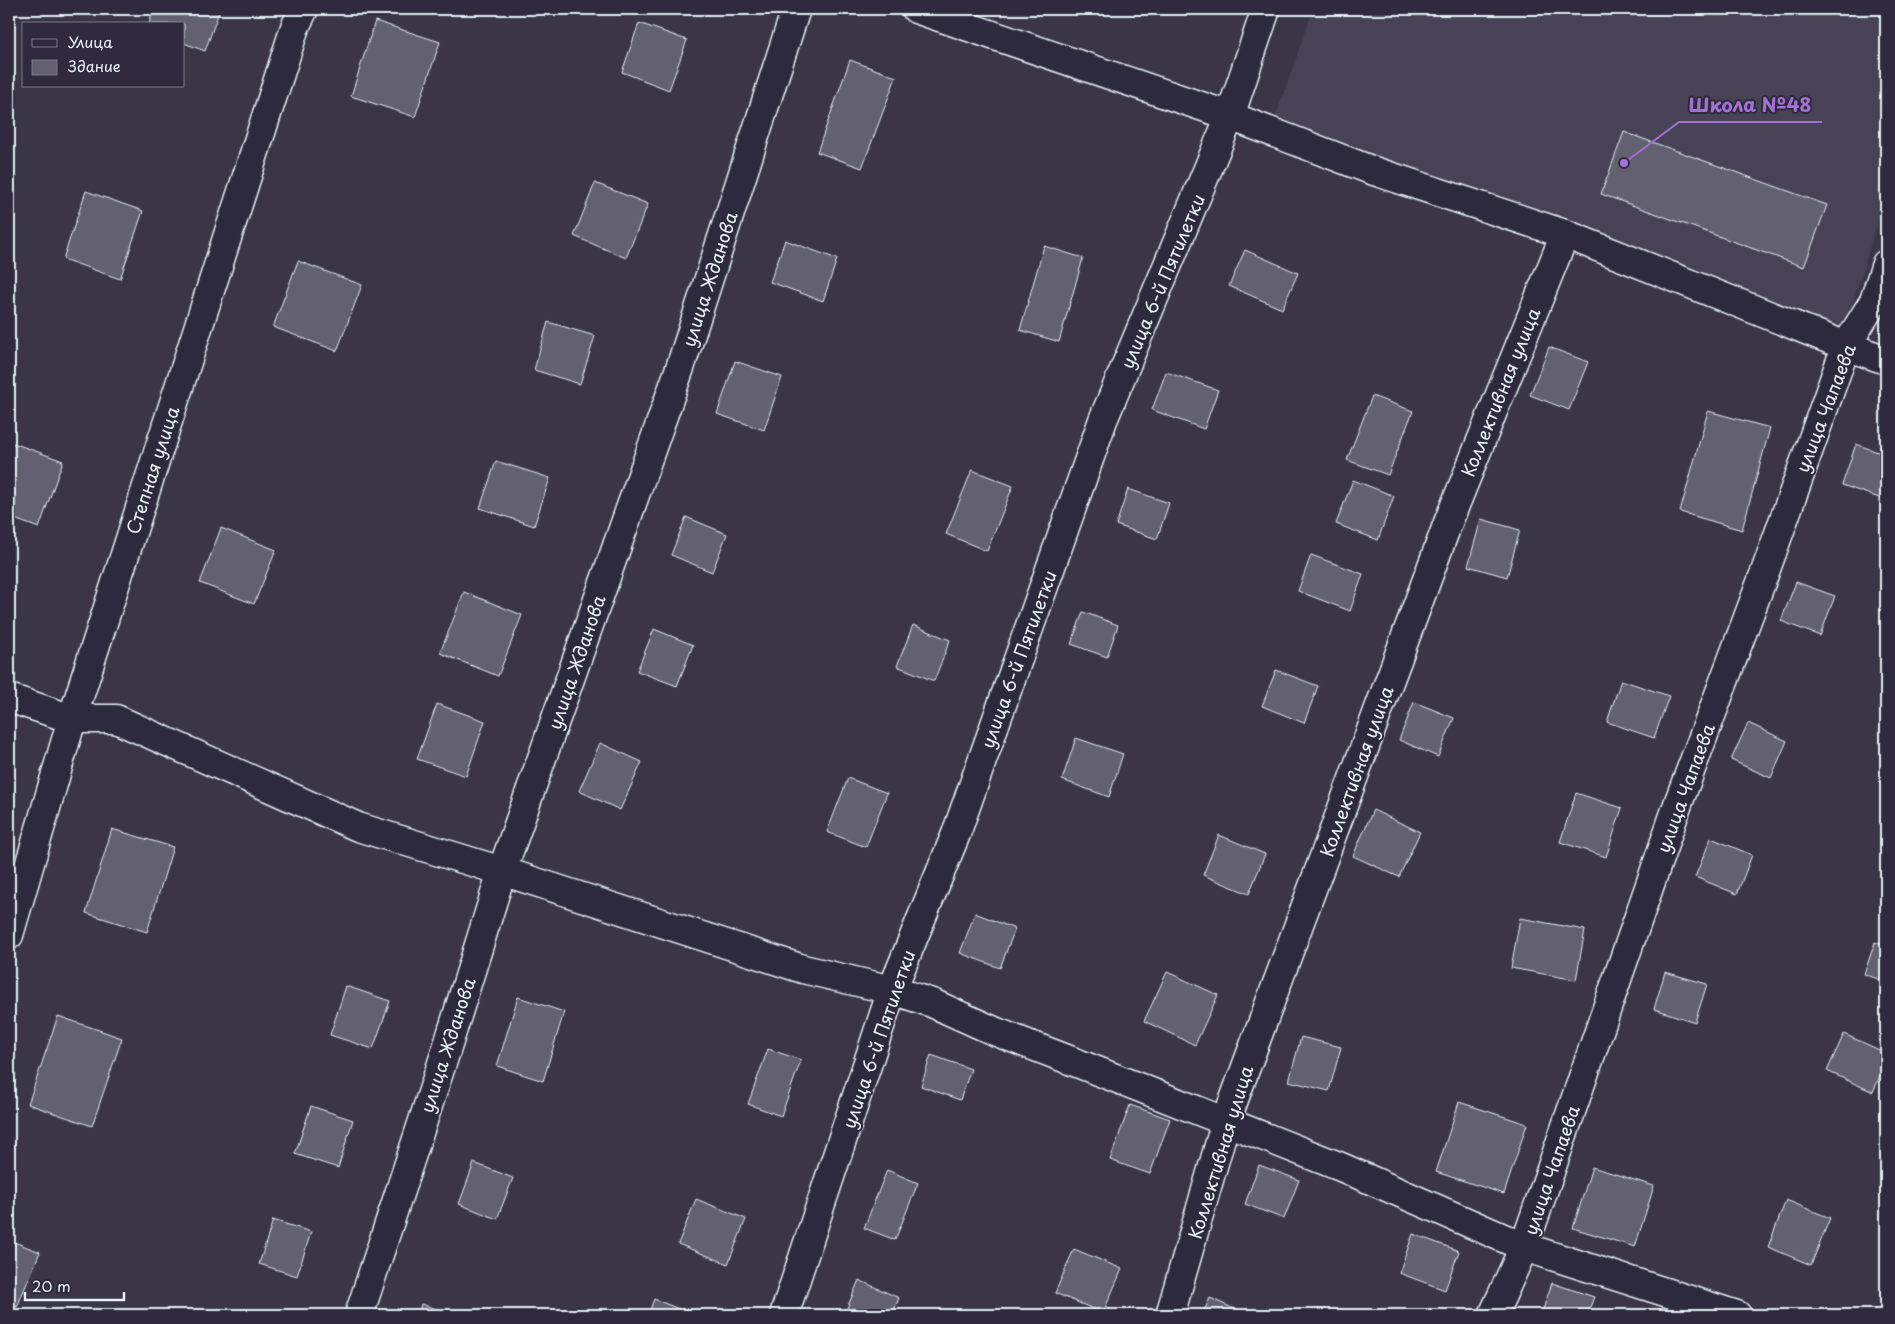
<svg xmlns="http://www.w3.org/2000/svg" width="1895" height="1324" viewBox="0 0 1895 1324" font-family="'Playpen Sans',sans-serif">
<rect width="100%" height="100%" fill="#3a3648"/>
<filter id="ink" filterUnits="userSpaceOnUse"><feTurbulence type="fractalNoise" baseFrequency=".02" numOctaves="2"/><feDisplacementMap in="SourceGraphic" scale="10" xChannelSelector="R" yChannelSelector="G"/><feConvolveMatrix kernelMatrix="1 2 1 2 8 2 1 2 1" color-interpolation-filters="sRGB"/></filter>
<g filter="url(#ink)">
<!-- built -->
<path fill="#464354" d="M1313,9H1886V195L1843,335L1271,130Z"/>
<!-- building -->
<g fill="#636171" stroke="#e8f1f8">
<path d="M154,9H220L205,51L184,43V24H149Z"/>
<path d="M375,21L440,42L415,117L351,96Z"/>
<path d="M639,23L687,40L669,90L622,72Z"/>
<path d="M850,60L896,77L862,168L817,152Z"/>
<path d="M1624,132L1827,205L1804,267L1601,194Z"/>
<path d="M595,183L648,204L626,258L574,236Z"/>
<path d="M86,191L143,211L120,279L63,259Z"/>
<path d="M785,240L837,259L823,301L770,282Z"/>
<path d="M1044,246L1083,258L1059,342L1020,330Z"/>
<path d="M1245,250L1298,273L1282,309L1229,286Z"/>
<path d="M298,261L362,285L337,351L273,327Z"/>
<path d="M548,322L595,336L580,384L534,370Z"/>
<path d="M1549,347L1588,362L1569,410L1530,395Z"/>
<path d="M735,361L782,377L764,430L717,414Z"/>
<path d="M1166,372L1218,390L1204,429L1152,410Z"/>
<path d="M1372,396L1413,411L1388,475L1347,460Z"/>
<path d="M1708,411L1770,428L1742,530L1680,512Z"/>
<path d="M13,443L63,461L39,528L9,517V454Z"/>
<path d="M1856,444L1886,455L1885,500L1842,485Z"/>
<path d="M496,461L550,478L534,526L480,508Z"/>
<path d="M972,470L1013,486L987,551L946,534Z"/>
<path d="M1353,480L1394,496L1378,540L1336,524Z"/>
<path d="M1128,489L1169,503L1157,539L1116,525Z"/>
<path d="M686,517L727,534L712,572L671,555Z"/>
<path d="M1481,519L1520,530L1507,577L1468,566Z"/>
<path d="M221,528L276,550L254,604L200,583Z"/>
<path d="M1311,555L1363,574L1350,611L1298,591Z"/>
<path d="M1796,582L1835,596L1820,636L1781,621Z"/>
<path d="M464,592L522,615L498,676L440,653Z"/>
<path d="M1083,612L1118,625L1107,657L1071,644Z"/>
<path d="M913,625L950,640L934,681L897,666Z"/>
<path d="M654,629L693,645L677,686L637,671Z"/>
<path d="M1276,670L1318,686L1304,723L1262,706Z"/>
<path d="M1621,680L1669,696L1654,738L1607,722Z"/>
<path d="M1414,702L1454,718L1438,757L1399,740Z"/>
<path d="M437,704L485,721L466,776L417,759Z"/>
<path d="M1748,723L1787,741L1771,778L1731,760Z"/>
<path d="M1076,738L1123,754L1109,797L1062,780Z"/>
<path d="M600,743L642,762L620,810L579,791Z"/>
<path d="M848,778L887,793L866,847L827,832Z"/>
<path d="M1576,793L1622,808L1606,857L1560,842Z"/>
<path d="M1373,810L1420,832L1399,877L1353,856Z"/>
<path d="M112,829L173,847L147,932L86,913Z"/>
<path d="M1219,835L1265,854L1249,894L1203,875Z"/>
<path d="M1711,838L1752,855L1737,894L1695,877Z"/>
<path d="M975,913L1015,929L1000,968L960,953Z"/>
<path d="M1520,918L1585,930L1576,980L1511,968Z"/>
<path d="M1875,942L1886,946V982L1864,974Z"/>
<path d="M1167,972L1218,995L1195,1045L1144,1021Z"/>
<path d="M1665,972L1707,984L1695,1022L1654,1009Z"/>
<path d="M346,986L390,1001L373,1049L330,1035Z"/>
<path d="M518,997L564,1012L543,1081L497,1066Z"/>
<path d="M58,1016L122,1038L92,1126L28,1104Z"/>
<path d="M1844,1034L1886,1053V1062L1873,1092L1827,1071Z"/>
<path d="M1301,1037L1341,1047L1329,1091L1289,1081Z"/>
<path d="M768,1049L801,1060L781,1116L748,1104Z"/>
<path d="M931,1055L971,1069L960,1100L921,1086Z"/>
<path d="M1459,1102L1527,1124L1504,1194L1436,1172Z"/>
<path d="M1130,1105L1170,1119L1150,1174L1110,1160Z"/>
<path d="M311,1106L353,1120L338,1168L295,1154Z"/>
<path d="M474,1163L513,1178L497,1219L459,1204Z"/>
<path d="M1259,1165L1299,1180L1284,1219L1245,1204Z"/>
<path d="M1592,1167L1654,1186L1635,1247L1573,1228Z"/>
<path d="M887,1170L918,1183L895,1240L864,1228Z"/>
<path d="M696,1199L746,1219L728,1264L678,1244Z"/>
<path d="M1786,1200L1830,1218L1811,1265L1768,1247Z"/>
<path d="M273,1220L311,1232L297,1276L259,1264Z"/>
<path d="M1413,1234L1459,1251L1445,1290L1399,1273Z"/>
<path d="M9,1240L40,1252L17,1307L9,1303Z"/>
<path d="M1074,1249L1122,1269L1103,1313L1055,1293Z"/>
<path d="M859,1280L899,1298L892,1315H844Z"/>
<path d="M1552,1283L1594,1297L1587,1315H1541Z"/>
<path d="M1210,1298L1248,1315H1202Z"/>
<path d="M654,1299L694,1315H648Z"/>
<path d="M421,1304L455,1315H418Z"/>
</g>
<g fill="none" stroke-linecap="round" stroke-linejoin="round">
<!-- minor casing -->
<g stroke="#e8f1f8" stroke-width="31">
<g id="minor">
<path d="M916,9L1230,116L1371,170L1565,234L1846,346L1886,360"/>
<path d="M9,698L72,719H116L358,827L502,871L803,969L892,990L932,1003L994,1031L1072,1061L1341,1167L1524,1247L1737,1315"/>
<path d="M9,935L72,719L295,27L304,9"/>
<path d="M359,1315L447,1048L502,871L681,365L796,9"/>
<path d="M784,1315L892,990L956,834L1103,420L1230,116L1266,9"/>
<path d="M1170,1315L1226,1121L1449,520L1565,234"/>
<path d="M1493,1315L1524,1247L1679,801L1765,572L1846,346L1874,301L1886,264"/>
</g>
</g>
<!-- minor -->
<use href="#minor" stroke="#2f2a3d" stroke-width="28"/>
</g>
</g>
<g text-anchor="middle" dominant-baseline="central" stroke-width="4" stroke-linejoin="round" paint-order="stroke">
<!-- street labels -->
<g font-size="18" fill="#e8f1f8" stroke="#2f2a3d">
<text transform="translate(709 279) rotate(-72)">улица Жданова</text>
<text transform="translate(1162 281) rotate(-67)">улица 6-й Пятилетки</text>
<text transform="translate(1500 392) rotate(-68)">Коллективная улица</text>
<text transform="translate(1825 408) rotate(-69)">улица Чапаева</text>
<text transform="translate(152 470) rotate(-72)">Степная улица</text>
<text transform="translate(1018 659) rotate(-70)">улица 6-й Пятилетки</text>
<text transform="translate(576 662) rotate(-71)">улица Жданова</text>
<text transform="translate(1356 771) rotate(-70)">Коллективная улица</text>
<text transform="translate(1685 788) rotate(-70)">улица Чапаева</text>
<text transform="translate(878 1039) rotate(-71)">улица 6-й Пятилетки</text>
<text transform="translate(447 1045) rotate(-72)">улица Жданова</text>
<text transform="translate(1220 1152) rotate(-73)">Коллективная улица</text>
<text transform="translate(1551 1170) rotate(-71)">улица Чапаева</text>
</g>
</g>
<!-- callouts -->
<path fill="none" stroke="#a171d3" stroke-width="2" d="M1624 163L1679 122H1822"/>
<circle fill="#a171d3" stroke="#2f2a3d" stroke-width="2" cx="1624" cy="163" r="5"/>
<g font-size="19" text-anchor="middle" font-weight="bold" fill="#a171d3" stroke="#2f2a3d" stroke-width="4" stroke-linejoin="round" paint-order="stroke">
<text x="1750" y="112">Школа №48</text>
</g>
<!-- margin -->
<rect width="1895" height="1324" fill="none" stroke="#2f2a3d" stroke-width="30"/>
<rect x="15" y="15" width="1865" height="1294" fill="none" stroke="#e8f1f8" stroke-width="2" filter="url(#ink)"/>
<!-- legend -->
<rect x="22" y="22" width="162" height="65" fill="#2f2a3d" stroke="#797a88"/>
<rect x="32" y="39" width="25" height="8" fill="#2f2a3d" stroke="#797a88"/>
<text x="68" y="48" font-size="15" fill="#e8f1f8">Улица</text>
<rect x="32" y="60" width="25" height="15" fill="#636171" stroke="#797a88"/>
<text x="68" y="72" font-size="15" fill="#e8f1f8">Здание</text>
<!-- scale -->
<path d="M25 1292v8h99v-8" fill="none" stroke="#e8f1f8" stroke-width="2.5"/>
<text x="32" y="1292" font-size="15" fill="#e8f1f8" stroke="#2f2a3d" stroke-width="4" paint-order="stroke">20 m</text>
</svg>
